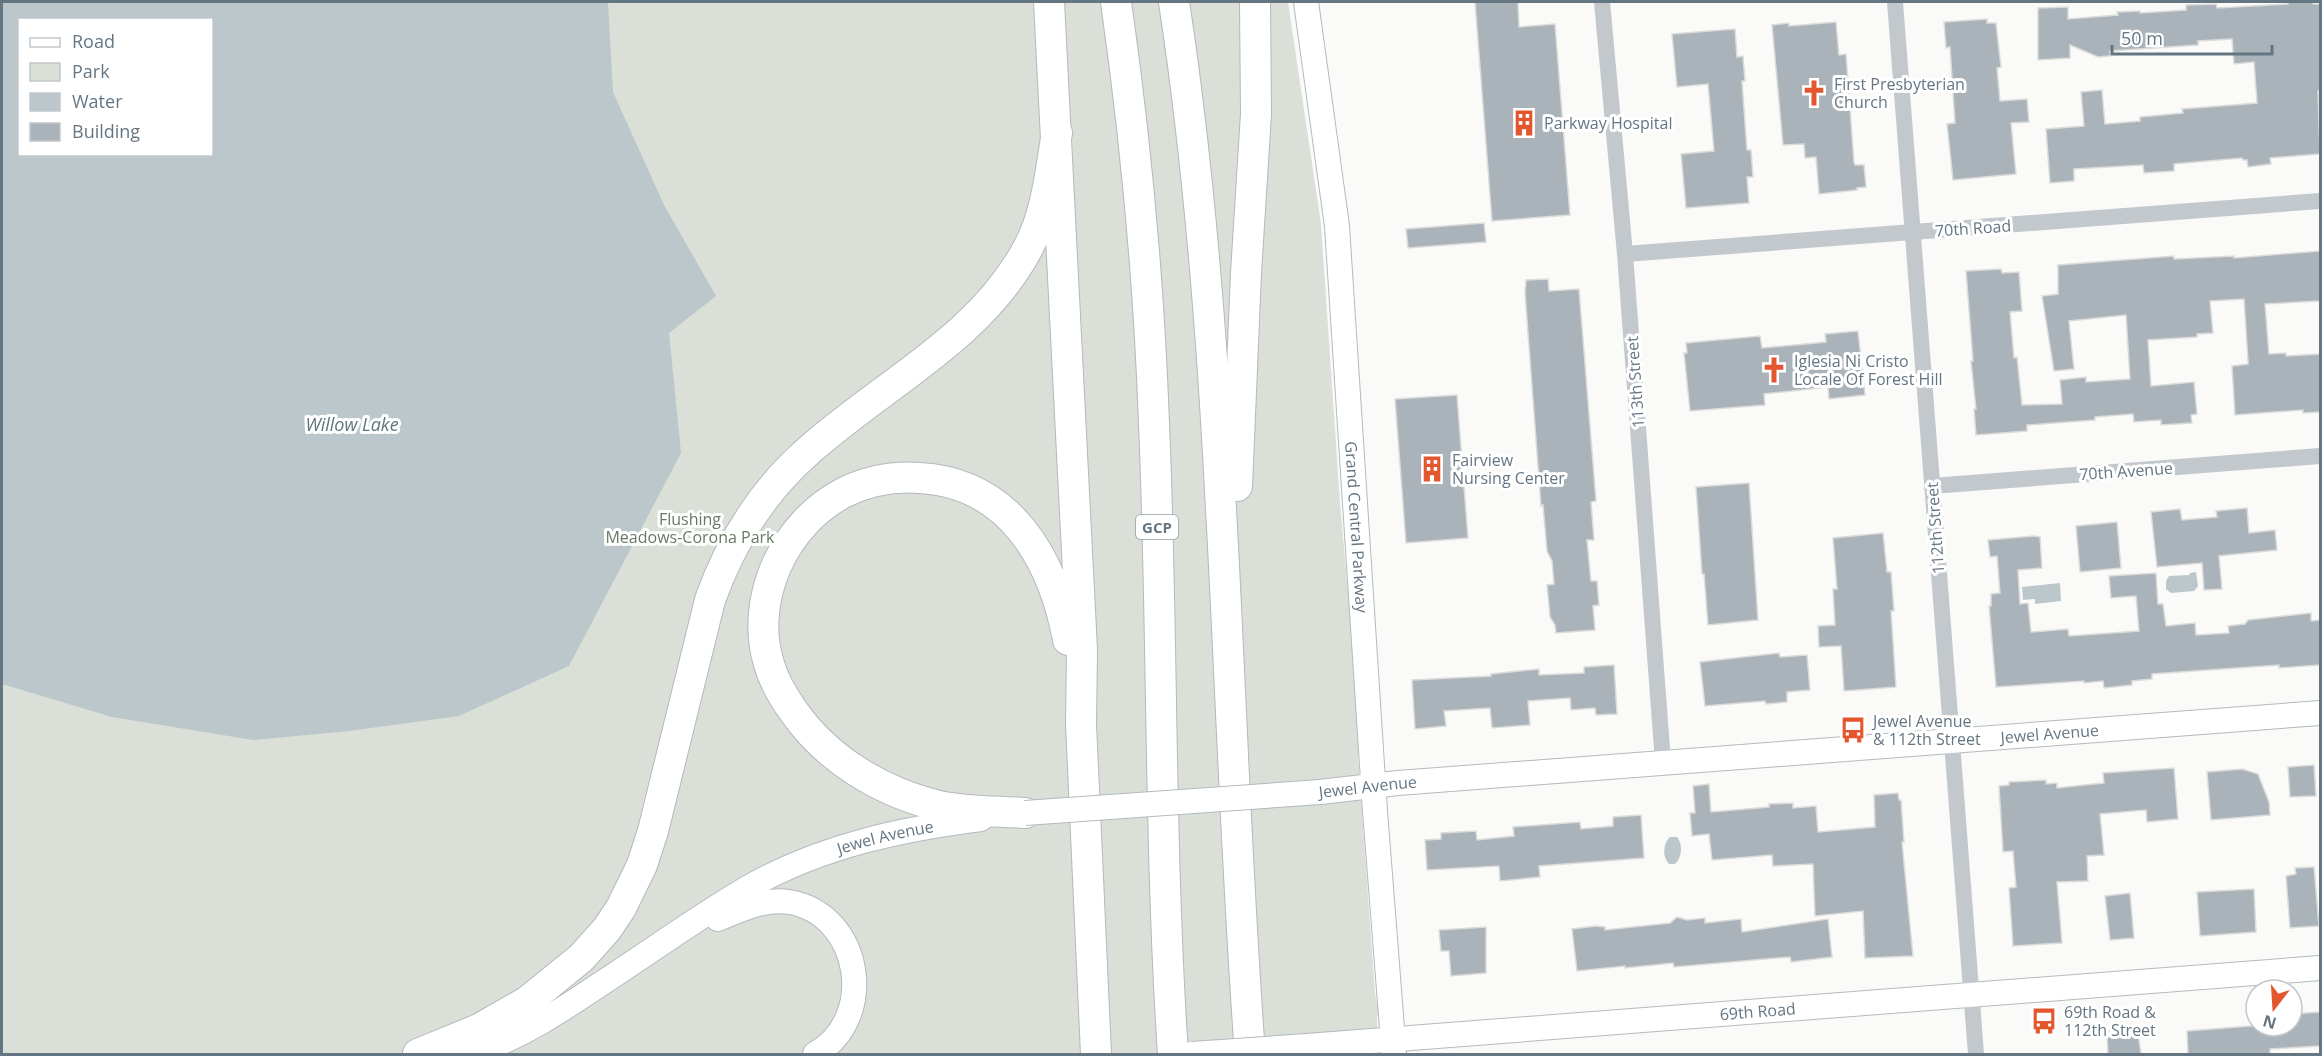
<svg xmlns="http://www.w3.org/2000/svg" width="2322" height="1056" viewBox="0 0 2322 1056" font-family="'Open Sans',sans-serif">
<rect width="100%" height="100%" fill="#fafaf8"/>
<!-- green -->
<path fill="#dadfd7" fill-rule="evenodd" d="M2,2H1288L1321,224L1340,503L1362,751L1358,755L1375,994L1379,1013L1377,1016L1378,1054H2ZM20,20H212V154H20Z"/>
<!-- water -->
<g fill="#bbc7cb" fill-rule="evenodd">
<path d="M2,2H608L613,92L664,205L716,296L669,333L681,453L569,666L459,716L349,731L253,740L112,717L2,684ZM20,20H212V154H20Z"/>
<path d="M2196,572L2198,586L2194,591L2171,593L2166,589V581L2169,576L2189,575L2190,573Z"/>
<path d="M2060,583L2061,601L2035,604V599L2023,600L2022,587Z"/>
<path d="M1670,837H1677C1683,844 1682,858 1675,864H1669C1662,857 1663,843 1670,837Z"/>
</g>
<!-- building -->
<g fill="#aab3b9" stroke="#dcdcda" stroke-width="1.5">
<path d="M1475,2H1518L1519,27L1555,24L1570,215L1492,221Z"/>
<path d="M2287,2H2313V4H2320V91H2318L2320,154L2270,158L2271,164L2248,167L2247,160H2243L2242,158L2174,164V171L2144,173L2143,165L2074,169V181L2050,183L2046,129L2084,126L2081,92L2102,90L2105,124L2140,121V117L2183,113L2182,109L2257,103L2254,62L2234,64L2232,39L2198,41V45L2110,51V56L2098,57L2070,45V58L2038,60V8L2068,7V19L2118,15L2117,12L2140,11V13L2186,10V5L2216,4L2217,8L2288,4Z"/>
<path d="M1987,19V23H1996L2001,67L1997,68L2000,101L2027,99L2029,122L2011,123L2016,174L1953,180L1947,124L1955,123L1950,47L1946,48L1944,22Z"/>
<path d="M1836,22L1839,55L1846,54L1854,162L1855,165H1864L1866,187L1857,188V190L1819,194L1816,157L1805,158L1804,144L1783,145L1772,25L1789,23V26Z"/>
<path d="M1735,29L1737,57L1743,56L1745,81H1742L1747,150H1751L1753,177H1747L1749,203L1686,208L1681,154L1714,151L1708,84L1677,87L1672,34Z"/>
<path d="M1484,223L1486,242L1408,248L1406,229Z"/>
<path d="M2320,251V301L2265,304L2269,354L2286,353V356L2320,354V412L2303,413V410L2235,415L2232,366L2248,364V361L2244,299L2210,301L2213,333L2197,334V337L2148,340L2151,386L2194,382L2197,414L2191,415L2192,423L2161,425V420L2134,422L2133,414L2095,417V420L2027,425V431L1976,435L1974,409H1976L1971,361H1973L1966,271L2001,269L2002,273L2019,272L2022,311L2010,312L2014,358L2017,357L2022,405L2062,404L2060,380L2086,377V382L2130,379L2126,315L2069,321L2074,369L2054,371L2042,296L2058,294V265L2174,256V259L2234,256V258Z"/>
<path d="M1548,279L1549,291L1579,289L1596,501L1591,502L1594,540H1587L1591,581H1597L1599,605L1593,606L1595,630L1556,633L1555,625L1550,617L1547,585L1554,584L1552,561L1547,551L1543,505L1541,506L1525,293L1526,280Z"/>
<path d="M1858,331L1865,395L1829,399L1828,387L1764,394L1765,405L1690,411L1684,353H1687L1686,343L1760,336L1762,348L1826,342L1825,334Z"/>
<path d="M1457,395L1468,538L1406,543L1395,399Z"/>
<path d="M1749,483L1758,620L1708,625L1704,574H1702L1696,487Z"/>
<path d="M2247,508L2249,533L2275,530L2277,550L2219,556L2222,589L2204,590L2202,563L2157,567L2151,512L2180,509L2182,520L2217,517L2216,511Z"/>
<path d="M2117,522L2121,568L2080,572L2076,526Z"/>
<path d="M1883,533L1887,572H1891L1894,611H1891L1896,687L1844,691L1841,646L1819,647L1818,626L1835,625L1833,589H1837L1833,538Z"/>
<path d="M2034,536L2040,537L2042,568L2018,570L2020,604L2028,603L2031,632L2068,629L2069,636L2139,631L2136,596L2111,598L2109,576L2156,573L2158,604H2163L2166,626L2195,623L2196,635L2229,633L2228,626L2245,624L2248,620L2311,613V621L2320,620V665L2279,668V665L2152,674V679L2132,681V685L2104,688L2103,681L2084,683V681L1996,687L1989,606H1991V594L2000,593L1997,556L1990,557L1988,540Z"/>
<path d="M1779,653L1780,657L1807,655L1810,690L1787,692V702L1766,704L1765,701L1705,706L1700,662Z"/>
<path d="M1614,665L1617,714L1596,715L1595,708L1571,710L1570,698L1528,701L1530,725L1492,728L1490,708L1444,711L1446,726L1415,729L1412,680L1491,676V674L1539,669V675L1584,673V667Z"/>
<path d="M2314,765L2316,796L2290,797L2288,767Z"/>
<path d="M2174,768L2178,819L2147,822L2146,810L2100,814L2104,855L2087,856L2088,881L2057,882L2062,943L2013,946L2009,888L2016,887L2013,851L2003,852L1999,786L2009,785V782L2046,780V784L2057,783V788L2094,784L2104,783L2103,773Z"/>
<path d="M2242,769L2258,774L2269,802L2270,815L2211,820L2207,772Z"/>
<path d="M1709,784L1711,812L1769,807V804L1793,803V808L1816,806L1818,832L1875,827L1874,795L1898,793L1899,800H1901L1904,842H1902L1913,956L1865,958L1863,911L1815,916L1813,864L1773,866L1772,855L1712,860L1709,834L1692,836L1690,813H1695L1693,786Z"/>
<path d="M1641,815L1644,858L1539,866L1540,877L1500,881L1499,866L1427,870L1425,840L1441,839V833L1476,831L1477,840L1514,836L1513,827L1580,822L1581,829L1613,826V817Z"/>
<path d="M2314,867L2319,926L2290,928L2286,876L2296,874L2295,868Z"/>
<path d="M2254,889L2256,932L2200,936L2197,892Z"/>
<path d="M2130,893L2134,938L2110,940L2105,896Z"/>
<path d="M1677,917L1687,920L1705,918V923L1741,919L1742,932L1828,919L1832,957L1791,962L1790,957L1674,967L1673,963L1625,968V966L1577,971L1572,929L1596,926L1605,927V930L1670,923Z"/>
<path d="M1486,927V973L1451,976L1449,951H1441L1439,930Z"/>
<path d="M2320,1012V1046L2270,1049V1054H2188L2187,1031L2250,1026H2292V1014Z"/>
<path d="M2137,1026L2141,1054H2108L2107,1036H2110V1027Z"/>
</g>
<g fill="none" stroke-linecap="round" stroke-linejoin="round">
<!-- secondary casing -->
<g stroke="#b3babf" stroke-width="26">
<g id="secondary">
<path id="s1" d="M1306,2L1337,226L1375,811L1394,1054"/>
<path id="s2" d="M1320,792L1398,783L2320,713"/>
<path d="M718,919C740,910 764,898 789,902C862,914 878,1019 815,1054"/>
<path id="s3" d="M1307,1046L2320,968"/>
<path id="s4" d="M472,1054C518,1039 559,1012 599,985C650,952 699,916 751,886C822,846 901,829 981,819"/>
</g>
</g>
<!-- highway casing -->
<g stroke="#b4b9bd" stroke-width="32">
<g id="highway">
<path d="M1049,2L1082,650L1081,724L1096,1054"/>
<path d="M1116,2C1136,142 1149,282 1154,424C1163,634 1159,844 1173,1054"/>
<path d="M1174,2C1227,350 1224,703 1250,1054"/>
<path d="M1237,486L1246,273L1256,114L1255,2"/>
<path d="M1025,813C995,811 963,812 935,805C880,791 827,759 794,712C784,698 774,682 769,664C749,599 784,523 845,492C868,481 895,476 920,478C1010,483 1053,559 1068,640"/>
<path d="M418,1054L479,1029L528,1001L581,958L607,929L621,908L642,865L653,831L710,600C730,544 761,493 806,453C881,385 979,340 1028,248C1047,213 1050,172 1057,133"/>
</g>
</g>
<!-- street -->
<g stroke="#c3c8cc" stroke-width="16">
<path d="M1602,2L1625,254L1663,762"/>
<path d="M1895,2L1976,1054"/>
<path d="M1625,254L2320,201"/>
<path d="M1932,486L2320,456"/>
</g>
<!-- secondary -->
<use href="#secondary" stroke="#fff" stroke-width="24"/>
<!-- highway -->
<use href="#highway" stroke="#fff" stroke-width="30"/>
<!-- secondary-bridge casing -->
<g stroke="#b3babf" stroke-width="26" stroke-linecap="butt">
<g id="secondary-bridge">
<path d="M1025,813L1320,792"/>
<path d="M1192,1054L1307,1046"/>
</g>
</g>
<!-- secondary-bridge -->
<use href="#secondary-bridge" stroke="#fff" stroke-width="24"/>
</g>
<!-- icons -->
<defs>
<g id="church-bare" transform="scale(2.07)"><path d="M-1.2-6h2.4v3.5h3.3v2.4h-3.3V6h-2.4V-.1h-3.3v-2.4h3.3Z" fill="#e4572e" stroke="#fff" stroke-width="2.5" paint-order="stroke"/></g>
<g id="building-bare" transform="scale(2.07)"><path d="M-4-6H4V6H1V3H-1V6H-4ZM-2.5-4.3h1.7v1.8h-1.7ZM.8-4.3h1.7v1.8H.8ZM-2.5-1h1.7V.8h-1.7ZM.8-1h1.7V.8H.8Z" fill="#e4572e" stroke="#fff" stroke-width="2.5" paint-order="stroke"/></g>
<g id="bus-bare" transform="scale(2.07)"><path d="M-5-6H5V4H4V6H2V4H-2V6H-4V4H-5ZM-3.5-4V0h7V-4ZM-3.5 1.2v1.5H-2V1.2ZM2 1.2v1.5H3.5V1.2Z" fill="#e4572e" stroke="#fff" stroke-width="2.5" paint-order="stroke"/></g>
</defs>
<g fill-rule="evenodd">
<use href="#church-bare" x="1814" y="93"/>
<use href="#building-bare" x="1524" y="123"/>
<use href="#church-bare" x="1774" y="370"/>
<use href="#building-bare" x="1432" y="469"/>
<use href="#bus-bare" x="1853" y="730"/>
<use href="#bus-bare" x="2044" y="1021"/>
</g>
<g text-anchor="middle" dominant-baseline="central" stroke-width="6" stroke-linejoin="round" paint-order="stroke">
<!-- shield labels -->
<rect fill="#fff" stroke="#939fa8" stroke-width="1.5" x="1136" y="515" width="42" height="24" rx="4.5"/>
<g font-size="15" font-weight="bold" fill="#657683">
<text x="1157" y="527">GCP</text>
</g>
<!-- poi labels -->
<g font-size="16" fill="#657683" stroke="#fff" text-anchor="start">
<text x="1834" y="84">First Presbyterian<tspan x="1834" dy="18">Church</tspan></text>
<text x="1544" y="123">Parkway Hospital</text>
<text x="1794" y="361">Iglesia Ni Cristo<tspan x="1794" dy="18">Locale Of Forest Hill</tspan></text>
<text x="1452" y="460">Fairview<tspan x="1452" dy="18">Nursing Center</tspan></text>
<text x="1873" y="721">Jewel Avenue<tspan x="1873" dy="18">&amp; 112th Street</tspan></text>
<text x="2064" y="1012">69th Road &amp;<tspan x="2064" dy="18">112th Street</tspan></text>
</g>
<!-- street labels -->
<g font-size="16" fill="#657683" stroke="#fff">
<text transform="translate(1973 228) rotate(-4)">70th Road</text>
<text transform="translate(1635 382) rotate(-94)">113th Street</text>
<text transform="translate(2126 471) rotate(-4)">70th Avenue</text>
<text stroke="none"><textPath href="#s1" startOffset="528">Grand Central Parkway</textPath></text>
<text transform="translate(1935 528) rotate(-94)">112th Street</text>
<text stroke="none"><textPath href="#s2" startOffset="732">Jewel Avenue</textPath></text>
<text stroke="none"><textPath href="#s2" startOffset="48">Jewel Avenue</textPath></text>
<text stroke="none"><textPath href="#s4" startOffset="470">Jewel Avenue</textPath></text>
<text stroke="none"><textPath href="#s3" startOffset="452">69th Road</textPath></text>
</g>
<!-- park labels -->
<g font-size="16" fill="#687a64" stroke="#fff">
<text x="690" y="519">Flushing<tspan x="690" dy="18">Meadows-Corona Park</tspan></text>
</g>
<!-- water labels -->
<g font-size="18" font-style="italic" fill="#60757c" stroke="#fff">
<text x="352" y="424">Willow Lake</text>
</g>
</g>
<!-- border -->
<rect width="2322" height="1056" fill="none" stroke="#657683" stroke-width="6"/>
<!-- legend -->
<rect x="18" y="18" width="195" height="138" fill="#ffffff" stroke="#c1c8cd" stroke-width="1.5"/>
<rect x="30" y="38" width="30" height="9" fill="#ffffff" stroke="#c1c8cd" stroke-width="1.5"/>
<text x="72" y="48" font-size="18" fill="#657683">Road</text>
<rect x="30" y="63" width="30" height="18" fill="#dadfd7" stroke="#c1c8cd" stroke-width="1.5"/>
<text x="72" y="78" font-size="18" fill="#657683">Park</text>
<rect x="30" y="93" width="30" height="18" fill="#bbc7cb" stroke="#c1c8cd" stroke-width="1.5"/>
<text x="72" y="108" font-size="18" fill="#657683">Water</text>
<rect x="30" y="123" width="30" height="18" fill="#aab3b9" stroke="#c1c8cd" stroke-width="1.5"/>
<text x="72" y="138" font-size="18" fill="#657683">Building</text>
<!-- north arrow -->
<g transform="translate(2274 1008) rotate(197)"><circle r="28" fill="#ffffff" stroke="#c1c8cd" stroke-width="1.5"/>
<path d="M0-4.5L10 22L0 15L-10 22Z" fill="#e4572e"/>
<text y="-9" font-size="16" font-weight="bold" text-anchor="middle" fill="#657683">N</text>
</g>
<!-- scale -->
<path d="M2112 45v9h160v-9" fill="none" stroke="#657683" stroke-width="3"/>
<text x="2121" y="45" font-size="18" fill="#657683" stroke="#ffffff" stroke-width="4.5" paint-order="stroke">50 m</text>
</svg>
